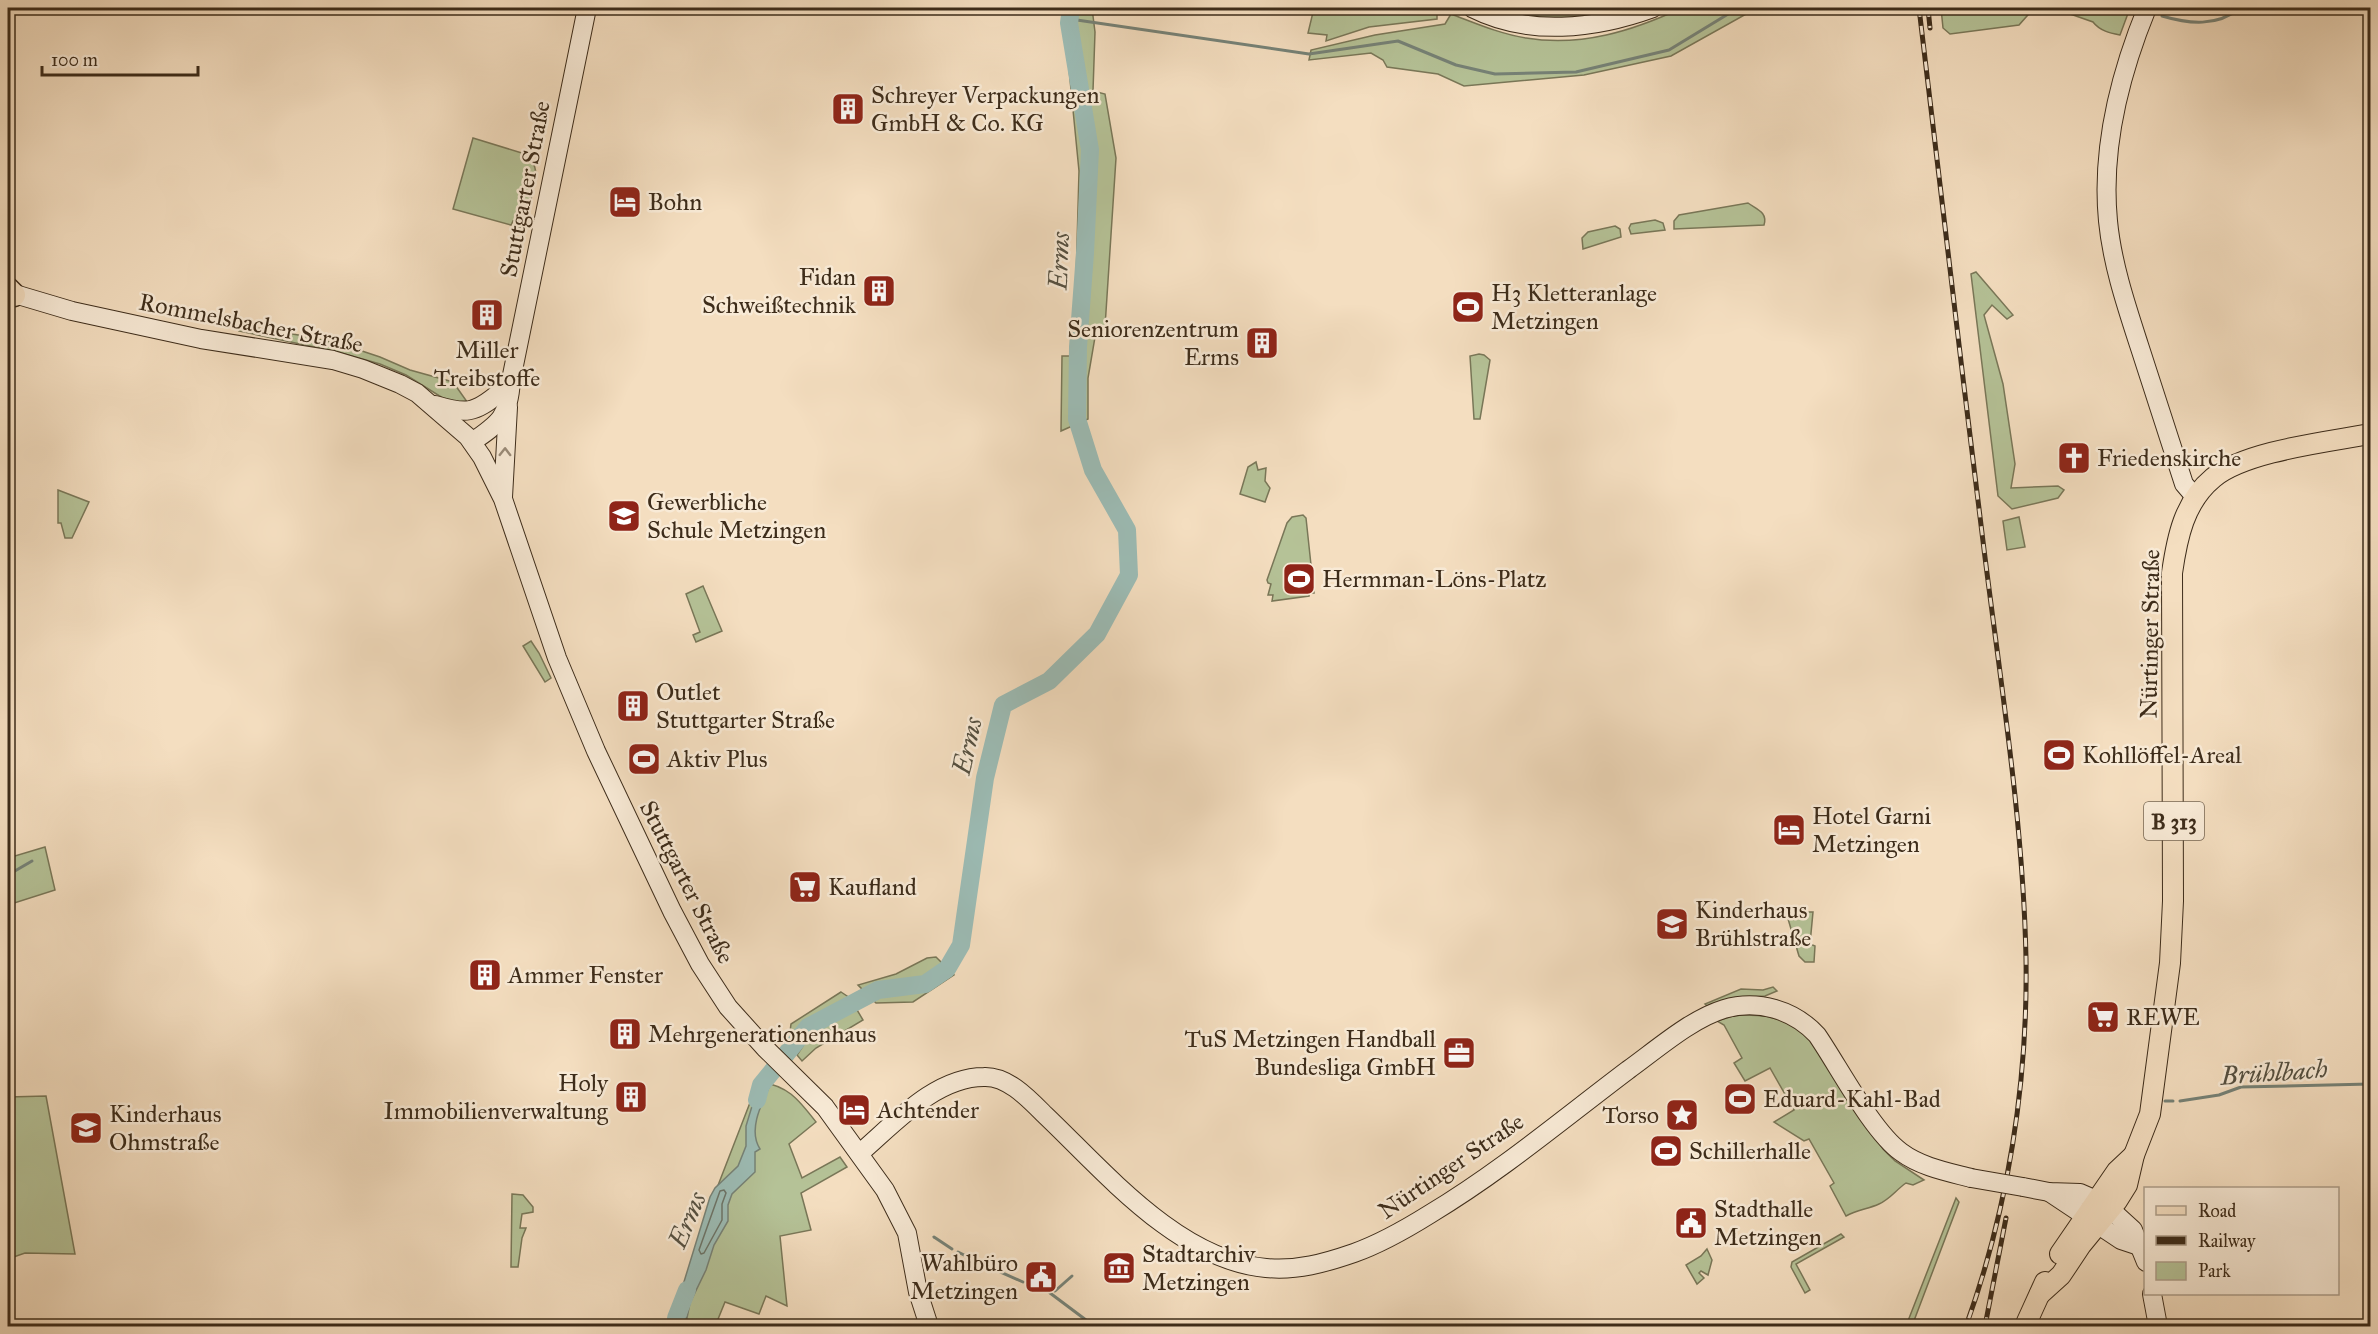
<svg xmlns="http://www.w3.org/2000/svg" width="2378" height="1334" viewBox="0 0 2378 1334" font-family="'IM FELL Great Primer',serif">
<rect width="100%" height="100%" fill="#f4dec0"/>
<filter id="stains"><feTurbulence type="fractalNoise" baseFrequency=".00333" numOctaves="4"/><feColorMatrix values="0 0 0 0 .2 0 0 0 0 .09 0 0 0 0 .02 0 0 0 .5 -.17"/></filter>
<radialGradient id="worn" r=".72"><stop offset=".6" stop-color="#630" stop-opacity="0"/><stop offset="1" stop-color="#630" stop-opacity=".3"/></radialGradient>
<!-- green -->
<g fill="#b5c297" stroke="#797758" stroke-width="1.5">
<path d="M1063,8H1092L1095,32L1093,91L1105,94L1116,158L1105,327L1095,337L1088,378V419L1061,431L1062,356H1074L1079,171Z"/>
<path d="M1314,8H1426L1437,14V19L1369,27L1326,41L1327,35L1308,33Z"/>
<path d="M1497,8H1628L1597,17H1541Z"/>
<path d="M1682,8H1757L1671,56L1584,75L1464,86L1438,74L1387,67L1383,60L1371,53L1309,60L1311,50L1375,35L1445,24L1451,14C1475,23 1500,34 1526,38C1582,47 1632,31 1682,8Z"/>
<path d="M1941,8H2038H2034L2019,25L1950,34L1943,28Z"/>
<path d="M2042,8H2130L2120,35C2110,33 2100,31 2093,22L2056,9L2045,11Z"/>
<path d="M473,138L525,154C533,160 535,165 536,174L525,230L518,227L519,223L513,221L511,225L453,209Z"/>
<path d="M1748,203C1756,209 1768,212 1764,225L1674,229V221L1679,215Z"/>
<path d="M1655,220L1663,223L1665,230L1631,234L1629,228L1631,224Z"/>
<path d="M1615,226L1620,229L1621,237L1583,249L1582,238L1588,232Z"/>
<path d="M1976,272L2013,315L2007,319L1992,305L1984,315L2003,384L2015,464L2011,488L2058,486L2064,490L2058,498L2012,509L1998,496L1971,274Z"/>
<path d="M240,328H257L310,337L350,347L380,357L410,370L453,382L470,406L446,400L406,375L380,364L338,352L239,331Z"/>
<path d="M1479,354L1484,355L1490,360L1480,419H1474L1470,356Z"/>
<path d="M1256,462L1258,470L1266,468L1265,481L1270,488L1265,502L1240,494L1248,467Z"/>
<path d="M58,490L89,502L72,538H65L61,523H58Z"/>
<path d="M1303,515L1306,518L1314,593H1309V596L1272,601L1273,595H1268L1271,584L1268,583L1267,580L1287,523L1292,517Z"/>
<path d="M2019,517L2025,547L2007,550L2003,521Z"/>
<path d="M703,586L722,631L696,642L693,635L700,632L686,594Z"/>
<path d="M531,641L539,653L551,678L545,682L523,646Z"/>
<path d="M45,847L55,890L8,905V858Z"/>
<path d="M1786,912H1813L1810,944L1815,946L1814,962H1805L1799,956Z"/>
<path d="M936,957L954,975L913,1002L876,1003L858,985L896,974L927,958Z"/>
<path d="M1773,987L1777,991L1765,996L1734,998L1707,1006L1705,1004L1741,989L1763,990Z"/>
<path d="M841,992L850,998L863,1020L816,1048L802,1061L797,1055L803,1046L790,1032L791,1024Z"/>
<path d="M1736,1015C1769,1014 1787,1018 1812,1041L1883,1149L1895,1161L1924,1180L1913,1185L1906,1183C1896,1190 1890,1199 1879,1204C1868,1209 1857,1210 1846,1216L1830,1186L1834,1183L1809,1139L1804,1141L1774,1122L1794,1110L1770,1068L1745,1081L1734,1063L1742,1058L1724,1025L1717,1021Z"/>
<path d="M758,1082C787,1084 799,1100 816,1122L789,1144L802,1178L840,1157L847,1167L801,1193L811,1230L780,1236L787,1306L766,1296L759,1314L725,1302L716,1324L710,1322L700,1326L690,1322L676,1309L717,1188Z"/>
<path d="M46,1096L75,1254L25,1253L8,1259V1097Z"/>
<path d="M512,1194L523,1195L533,1207V1212L522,1214L520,1228H526L522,1238L518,1267H511Z"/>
<path d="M1956,1198L1959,1202L1912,1326H1906Z"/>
<path d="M1841,1234L1844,1237L1796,1264L1810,1290L1805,1293L1791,1267L1792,1262Z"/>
<path d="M1707,1249L1712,1260L1708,1275L1701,1271L1699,1273L1704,1278L1697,1284L1686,1265L1701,1256Z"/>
</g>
<!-- water -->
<path fill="#9cbcb5" stroke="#768277" stroke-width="1.5" d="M762,1073L772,1081C763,1101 747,1129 760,1149L755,1152V1172L732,1194L728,1205V1221L714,1245L706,1270L690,1303L687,1318L672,1311L674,1302L679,1298L710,1197L715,1188L738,1166L746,1146V1126Z"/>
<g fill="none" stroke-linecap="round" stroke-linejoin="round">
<!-- shore -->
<path stroke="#6c7468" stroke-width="1.5" d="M724,1190L726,1193L722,1204V1220L704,1253L701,1254L699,1250L720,1191Z"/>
<!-- stream -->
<g stroke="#768277" stroke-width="3">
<path d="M2080,8H2085"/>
<path d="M2162,16C2189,24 2217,27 2240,8"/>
<path d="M1070,19L1309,54L1398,41L1456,65L1495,74L1576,72L1669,50L1738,8"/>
<path d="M8,875L32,861"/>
<path d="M2165,1101H2173"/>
<path d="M2180,1101L2219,1095L2241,1087L2370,1084"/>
<path d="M934,1237L952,1249"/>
<path d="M958,1252L972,1259"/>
<path d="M980,1263L1023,1282"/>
<path d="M1029,1284L1042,1289"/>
<path d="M1055,1291L1072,1276"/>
<path d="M1050,1293L1094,1326"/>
</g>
<!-- river -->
<g stroke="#9cbcb5" stroke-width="18">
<path d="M757,1100L761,1085L808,1027L878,990L925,984L947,969L961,945L985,778L1003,705L1049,681L1097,634L1129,575L1127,530L1093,470L1077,419L1078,347L1085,253L1090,150L1069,23L1071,8"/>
<path d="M676,1318L687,1290"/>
</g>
<!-- secondary casing -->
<g stroke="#3d2c1a" stroke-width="20">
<g id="secondary">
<path d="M1472,8C1529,37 1595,29 1653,8"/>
<path d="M2147,8C2120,74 2101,149 2108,221C2112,263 2126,305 2139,345C2154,391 2169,437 2184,484L2196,498"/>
<path d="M8,292L72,311L201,339L333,360L363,369L400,384L417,393L468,437L482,457L503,499L557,658L596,751L672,911L700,964L728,1007L765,1048L825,1107L885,1190L907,1233L918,1292L929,1326"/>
<path d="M435,405C466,414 474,414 499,393"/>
<path d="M472,442C500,423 509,416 511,380L587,8"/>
<path d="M503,497L508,407"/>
<path d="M860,1153C894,1124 935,1077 984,1077C1008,1076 1029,1099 1045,1115C1105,1172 1178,1260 1266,1268C1297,1271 1325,1263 1354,1253C1382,1243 1406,1229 1430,1214C1500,1172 1563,1119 1628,1070C1656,1050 1691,1019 1724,1009C1758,999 1794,1010 1817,1035C1839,1067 1872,1131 1901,1152C1921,1167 1948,1172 1971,1178"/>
<path d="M2023,1187L2049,1192L2080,1193L2096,1200L2110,1209L2133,1230L2146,1262"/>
<path d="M2049,1192L2121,1240L2139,1246"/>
<path d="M2152,1294L2158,1326"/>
</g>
</g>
<!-- primary casing -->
<g stroke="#3d2c1a" stroke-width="22">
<g id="primary">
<path d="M2060,1254L2117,1171L2134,1155"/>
<path d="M2040,1294L2061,1275L2081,1245L2117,1201L2127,1185L2134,1155L2150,1114L2170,963L2173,901L2172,573C2177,538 2184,502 2213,478C2245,451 2328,442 2370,434"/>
<path d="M2025,1326L2045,1282"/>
</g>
</g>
<!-- highway casing -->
<g stroke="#3d2c1a" stroke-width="25">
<path id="highway" d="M8,289L14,295"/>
</g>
<!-- secondary -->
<use href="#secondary" stroke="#f8ead6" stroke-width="18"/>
<!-- primary -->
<use href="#primary" stroke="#f4dec0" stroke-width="20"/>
<!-- highway -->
<use href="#highway" stroke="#f4dec0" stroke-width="22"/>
<!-- rail casing -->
<g stroke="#3d2c1a" stroke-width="5">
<g id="rail">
<path d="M1919,8C1940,182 1960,358 1982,533C1999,674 2023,816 2026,958C2028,1082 2008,1210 1966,1326"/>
<path d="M1928,8L1930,28"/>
<path d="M1985,1326L2006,1218"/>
</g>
</g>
<!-- rail -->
<use href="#rail" stroke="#f8ead6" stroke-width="3" stroke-dasharray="9" stroke-linecap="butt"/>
<!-- secondary-bridge casing -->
<g stroke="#3d2c1a" stroke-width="20" stroke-linecap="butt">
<path id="secondary-bridge" d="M1971,1178L2023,1187"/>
</g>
<!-- secondary-bridge -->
<use href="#secondary-bridge" stroke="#f8ead6" stroke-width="18"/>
</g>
<!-- one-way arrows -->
<defs><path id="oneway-chevron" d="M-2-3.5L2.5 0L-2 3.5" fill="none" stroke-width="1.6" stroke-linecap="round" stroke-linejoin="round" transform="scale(1.5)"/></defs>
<use stroke="#9a8b78" href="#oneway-chevron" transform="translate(505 452) rotate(-89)"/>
<!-- icons -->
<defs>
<g id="building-square" transform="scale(1.725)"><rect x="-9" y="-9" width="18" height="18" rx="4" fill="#8f2418" stroke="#f8ead6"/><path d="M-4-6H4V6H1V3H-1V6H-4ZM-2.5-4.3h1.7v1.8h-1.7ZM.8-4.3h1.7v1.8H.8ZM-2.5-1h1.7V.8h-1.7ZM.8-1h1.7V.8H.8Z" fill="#fff"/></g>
<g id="hotel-square" transform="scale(1.725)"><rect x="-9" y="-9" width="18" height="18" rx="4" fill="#8f2418" stroke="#f8ead6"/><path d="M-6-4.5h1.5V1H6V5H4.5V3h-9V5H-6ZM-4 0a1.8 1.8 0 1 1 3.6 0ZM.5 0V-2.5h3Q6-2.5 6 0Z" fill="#fff"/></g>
<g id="stadium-square" transform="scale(1.725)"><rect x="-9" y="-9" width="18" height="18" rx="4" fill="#8f2418" stroke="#f8ead6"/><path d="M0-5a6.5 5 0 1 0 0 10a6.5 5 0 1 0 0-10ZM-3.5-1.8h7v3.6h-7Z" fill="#fff"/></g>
<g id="church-square" transform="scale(1.725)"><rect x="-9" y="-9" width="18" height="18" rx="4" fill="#8f2418" stroke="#f8ead6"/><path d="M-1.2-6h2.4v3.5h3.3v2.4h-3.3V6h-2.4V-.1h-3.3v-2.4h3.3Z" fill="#fff"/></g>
<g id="university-square" transform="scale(1.725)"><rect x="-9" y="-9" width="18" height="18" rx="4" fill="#8f2418" stroke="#f8ead6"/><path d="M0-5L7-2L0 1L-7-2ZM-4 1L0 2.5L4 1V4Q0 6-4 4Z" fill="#fff"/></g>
<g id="supermarket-square" transform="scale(1.725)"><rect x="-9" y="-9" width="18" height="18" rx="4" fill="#8f2418" stroke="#f8ead6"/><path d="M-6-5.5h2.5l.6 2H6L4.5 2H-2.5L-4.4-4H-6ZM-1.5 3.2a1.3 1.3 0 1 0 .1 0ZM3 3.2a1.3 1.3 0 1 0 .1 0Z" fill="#fff"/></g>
<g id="school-square" transform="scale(1.725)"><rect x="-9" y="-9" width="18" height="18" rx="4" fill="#8f2418" stroke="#f8ead6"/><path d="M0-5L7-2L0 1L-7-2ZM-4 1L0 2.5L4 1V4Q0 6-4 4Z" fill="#fff"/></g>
<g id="office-square" transform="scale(1.725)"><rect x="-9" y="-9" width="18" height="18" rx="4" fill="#8f2418" stroke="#f8ead6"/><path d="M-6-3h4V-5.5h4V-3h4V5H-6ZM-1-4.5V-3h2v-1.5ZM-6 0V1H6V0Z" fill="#fff"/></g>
<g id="sight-square" transform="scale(1.725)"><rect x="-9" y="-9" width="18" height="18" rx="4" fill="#8f2418" stroke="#f8ead6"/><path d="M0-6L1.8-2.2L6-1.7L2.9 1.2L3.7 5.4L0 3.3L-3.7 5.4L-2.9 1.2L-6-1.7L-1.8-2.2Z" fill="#fff"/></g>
<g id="civic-square" transform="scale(1.725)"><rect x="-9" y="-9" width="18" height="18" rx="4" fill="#8f2418" stroke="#f8ead6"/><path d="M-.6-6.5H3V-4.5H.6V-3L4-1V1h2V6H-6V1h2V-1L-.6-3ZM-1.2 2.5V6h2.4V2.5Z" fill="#fff"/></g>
<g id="museum-square" transform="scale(1.725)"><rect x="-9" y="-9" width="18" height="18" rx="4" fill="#8f2418" stroke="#f8ead6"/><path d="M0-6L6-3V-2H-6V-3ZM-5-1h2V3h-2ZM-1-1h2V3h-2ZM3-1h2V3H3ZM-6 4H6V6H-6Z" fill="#fff"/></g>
</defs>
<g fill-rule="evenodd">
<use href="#building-square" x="848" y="109"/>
<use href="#hotel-square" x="625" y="202"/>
<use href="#building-square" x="879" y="291"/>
<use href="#stadium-square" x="1468" y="307"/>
<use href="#building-square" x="487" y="315"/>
<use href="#building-square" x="1262" y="343"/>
<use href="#church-square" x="2074" y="458"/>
<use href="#university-square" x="624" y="516"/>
<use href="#stadium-square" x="1299" y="579"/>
<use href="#building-square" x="633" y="706"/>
<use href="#stadium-square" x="2059" y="755"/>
<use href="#stadium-square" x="644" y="759"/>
<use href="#hotel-square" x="1789" y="830"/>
<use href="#supermarket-square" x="805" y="887"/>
<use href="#school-square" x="1672" y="924"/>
<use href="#building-square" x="485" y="975"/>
<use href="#supermarket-square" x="2103" y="1017"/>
<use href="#building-square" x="625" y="1034"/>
<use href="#office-square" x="1459" y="1053"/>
<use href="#building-square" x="631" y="1097"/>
<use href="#stadium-square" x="1740" y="1099"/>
<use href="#hotel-square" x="854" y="1110"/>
<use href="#sight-square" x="1682" y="1115"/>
<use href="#school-square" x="86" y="1128"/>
<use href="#stadium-square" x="1666" y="1151"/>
<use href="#civic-square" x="1691" y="1223"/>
<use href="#museum-square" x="1119" y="1268"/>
<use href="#civic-square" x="1041" y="1277"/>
</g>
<g text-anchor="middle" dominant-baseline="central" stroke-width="5" stroke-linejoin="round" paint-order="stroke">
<!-- shield labels -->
<rect fill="#f8ead6" stroke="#756552" stroke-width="1.5" x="2144" y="802" width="60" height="38" rx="4.5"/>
<g font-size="22" font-weight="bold" fill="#3d2c1a">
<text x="2174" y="821">B 313</text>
</g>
<!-- poi labels -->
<g font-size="24" fill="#3d2c1a" stroke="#f8ead6" text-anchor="start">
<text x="871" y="95">Schreyer Verpackungen<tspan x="871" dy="28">GmbH &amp; Co. KG</tspan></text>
<text x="648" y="202">Bohn</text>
<text x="856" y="277" text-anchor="end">Fidan<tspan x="856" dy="28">Schweißtechnik</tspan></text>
<text x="1491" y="293">H3 Kletteranlage<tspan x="1491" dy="28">Metzingen</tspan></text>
<text x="1239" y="329" text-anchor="end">Seniorenzentrum<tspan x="1239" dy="28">Erms</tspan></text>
<text x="487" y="350" text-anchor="middle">Miller<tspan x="487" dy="28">Treibstoffe</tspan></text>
<text x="2097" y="458">Friedenskirche</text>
<text x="647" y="502">Gewerbliche<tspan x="647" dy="28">Schule Metzingen</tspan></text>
<text x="1322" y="579">Hermman-Löns-Platz</text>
<text x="656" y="692">Outlet<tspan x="656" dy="28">Stuttgarter Straße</tspan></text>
<text x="2082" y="755">Kohllöffel-Areal</text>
<text x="667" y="759">Aktiv Plus</text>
<text x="1812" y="816">Hotel Garni<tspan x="1812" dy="28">Metzingen</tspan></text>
<text x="828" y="887">Kaufland</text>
<text x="1695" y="910">Kinderhaus<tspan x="1695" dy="28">Brühlstraße</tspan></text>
<text x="508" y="975">Ammer Fenster</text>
<text x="2126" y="1017">REWE</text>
<text x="648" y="1034">Mehrgenerationenhaus</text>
<text x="1436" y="1039" text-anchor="end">TuS Metzingen Handball<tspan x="1436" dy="28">Bundesliga GmbH</tspan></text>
<text x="608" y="1083" text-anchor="end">Holy<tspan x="608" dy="28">Immobilienverwaltung</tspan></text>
<text x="1763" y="1099">Eduard-Kahl-Bad</text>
<text x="877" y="1110">Achtender</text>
<text x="109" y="1114">Kinderhaus<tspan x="109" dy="28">Ohmstraße</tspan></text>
<text x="1659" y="1115" text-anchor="end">Torso</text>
<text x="1689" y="1151">Schillerhalle</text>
<text x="1714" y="1209">Stadthalle<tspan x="1714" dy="28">Metzingen</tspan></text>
<text x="1142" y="1254">Stadtarchiv<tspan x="1142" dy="28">Metzingen</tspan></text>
<text x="1018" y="1263" text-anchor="end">Wahlbüro<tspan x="1018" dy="28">Metzingen</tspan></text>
</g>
<!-- street labels -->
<g font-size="24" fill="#3d2c1a" stroke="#f8ead6">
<text transform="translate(525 189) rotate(-79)">Stuttgarter Straße</text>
<text transform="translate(251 323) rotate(11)">Rommelsbacher Straße</text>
<text transform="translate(2150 634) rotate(-89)">Nürtinger Straße</text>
<text transform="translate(687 882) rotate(63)">Stuttgarter Straße</text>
<text transform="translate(1451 1166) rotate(-34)">Nürtinger Straße</text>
</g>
<!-- water labels -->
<g font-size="26" font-style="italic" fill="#555041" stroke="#f8ead6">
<text transform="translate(1059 261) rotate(-87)">Erms</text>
<text transform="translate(967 746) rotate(-77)">Erms</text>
<text transform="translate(2274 1072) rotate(-4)">Brühlbach</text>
<text transform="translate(687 1220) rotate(-67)">Erms</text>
</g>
</g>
<!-- margin -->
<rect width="2378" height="1334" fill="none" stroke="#f4dec0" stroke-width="30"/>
<rect x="9" y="9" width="2360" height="1316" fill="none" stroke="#3d2c1a" stroke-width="3"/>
<rect x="15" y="15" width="2348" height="1304" fill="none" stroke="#3d2c1a" stroke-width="1.5"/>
<!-- legend -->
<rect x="2144" y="1187" width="195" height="108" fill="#f8ead6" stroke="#ad9e8b" stroke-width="1.5"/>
<rect x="2156" y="1206" width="30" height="9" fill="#f4dec0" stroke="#ad9e8b" stroke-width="1.5"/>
<text x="2198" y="1217" font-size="18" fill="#3d2c1a">Road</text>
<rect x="2156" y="1236" width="30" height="9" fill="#3d2c1a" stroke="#ad9e8b" stroke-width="1.5"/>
<text x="2198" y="1247" font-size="18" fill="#3d2c1a">Railway</text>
<rect x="2156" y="1262" width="30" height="18" fill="#b5c297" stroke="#ad9e8b" stroke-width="1.5"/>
<text x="2198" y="1277" font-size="18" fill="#3d2c1a">Park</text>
<!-- scale -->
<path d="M42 66v9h156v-9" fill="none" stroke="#3d2c1a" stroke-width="3"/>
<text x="51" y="66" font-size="18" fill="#3d2c1a" stroke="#f8ead6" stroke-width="4.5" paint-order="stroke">100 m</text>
<rect width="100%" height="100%" filter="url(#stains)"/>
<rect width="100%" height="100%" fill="url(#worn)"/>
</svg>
